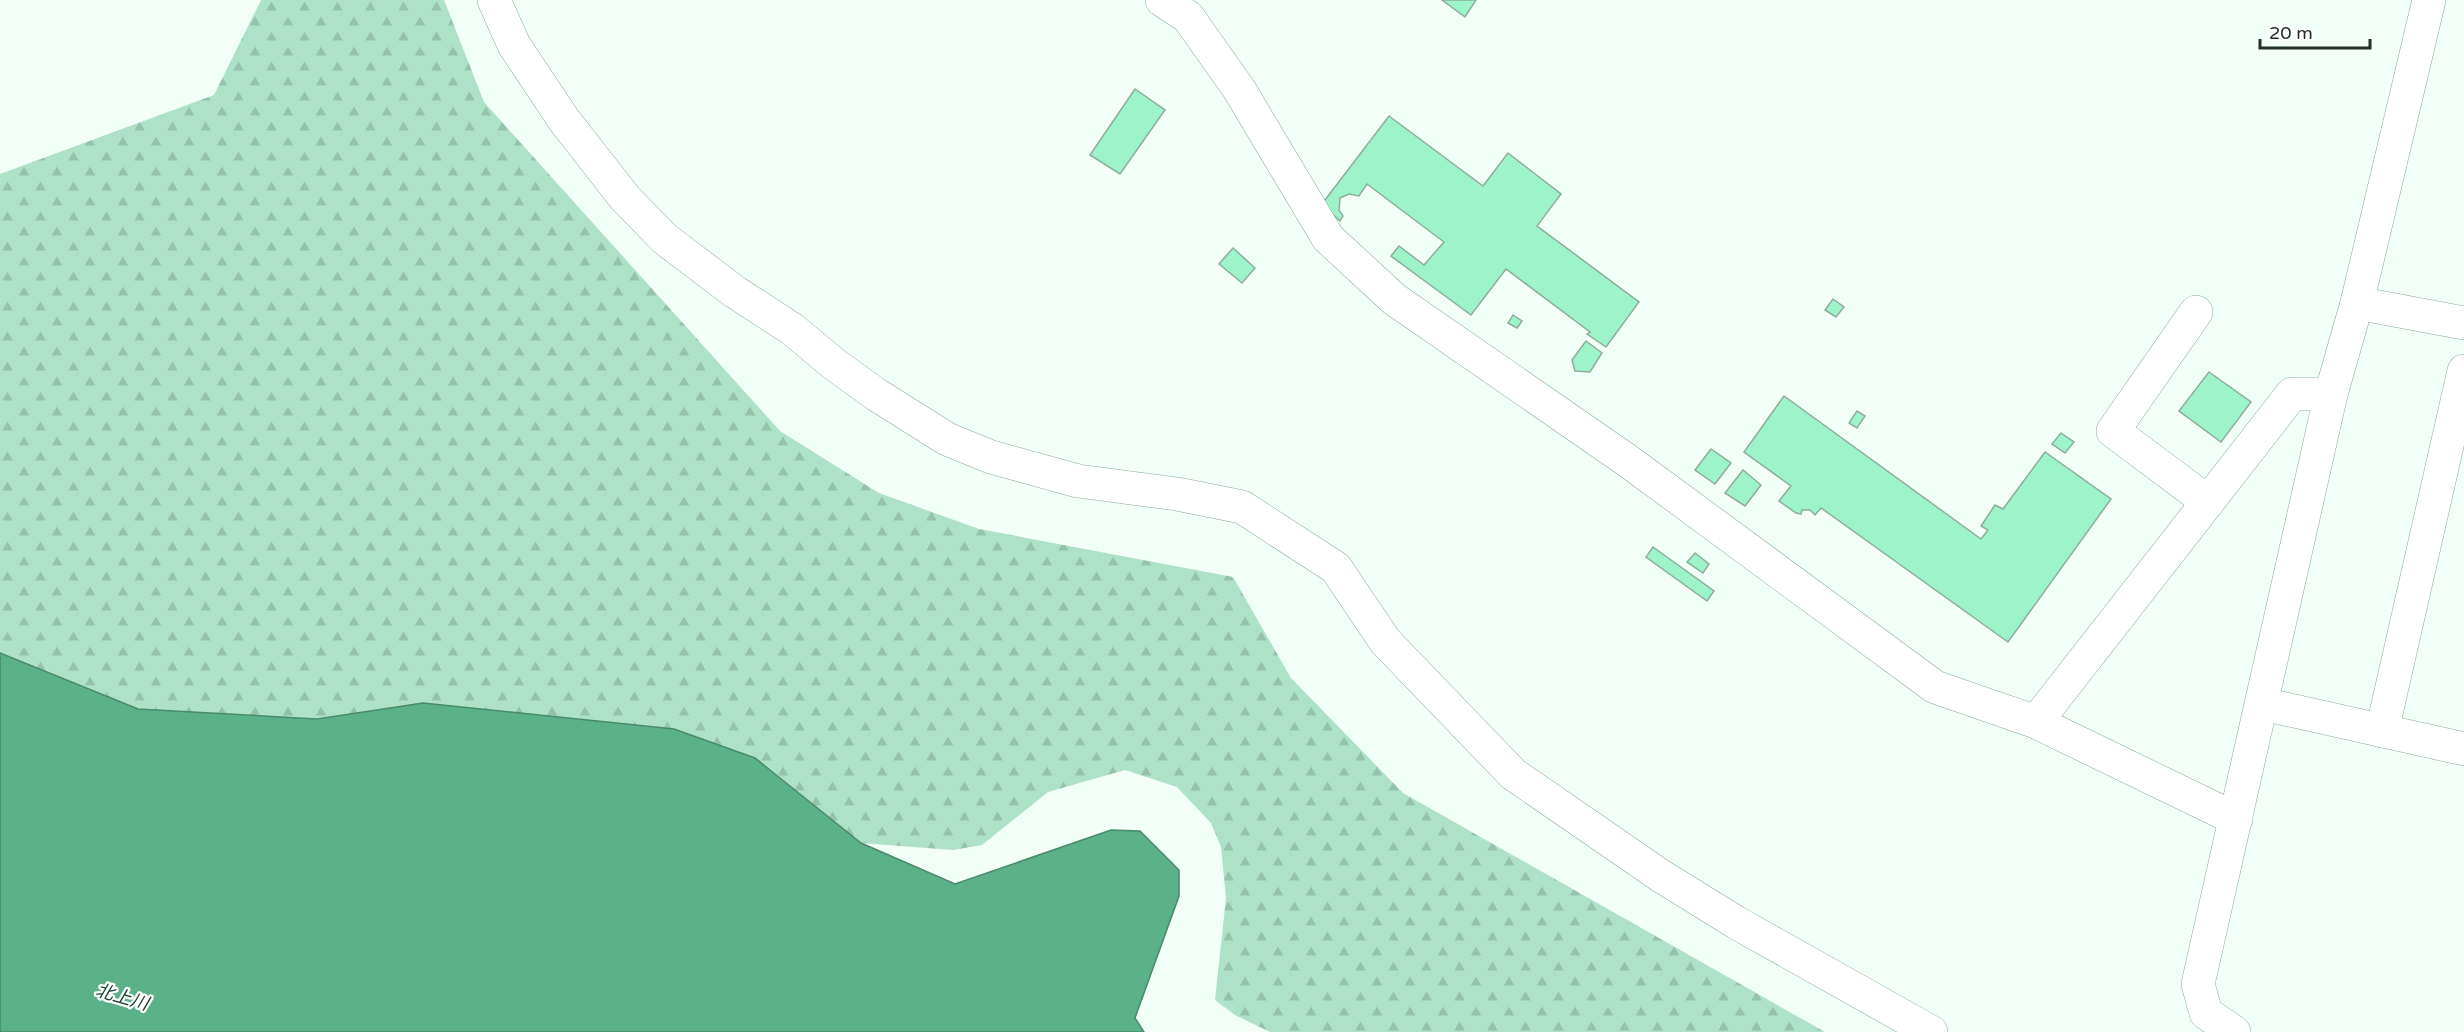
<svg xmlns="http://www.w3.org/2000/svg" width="2464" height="1032" viewBox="0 0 2464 1032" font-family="'Varela Round','Noto Sans JP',sans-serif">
<defs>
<pattern id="forest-firs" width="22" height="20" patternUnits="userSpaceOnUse" patternTransform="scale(1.5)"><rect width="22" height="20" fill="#aee2c8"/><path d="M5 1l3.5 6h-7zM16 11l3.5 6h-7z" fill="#95c2ac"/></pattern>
</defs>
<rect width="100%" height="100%" fill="#f2fef8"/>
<!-- forest -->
<path fill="url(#forest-firs)" d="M261,0H444L484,102L780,431L879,493L979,529L1233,577L1291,678L1403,793L1825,1032H1270L1235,1015L1215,1000L1226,898L1221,847L1211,823L1177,787L1125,770L1048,792L982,845L953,850L861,843L755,758L423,703L317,719L138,709L0,653V174L214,95Z"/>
<!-- water -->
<path fill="#5bb18a" stroke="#4a8a6d" stroke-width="1.5" d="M0,653L138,709L317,719L423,703L674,729L755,758L861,843L955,884L1111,830L1140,831L1179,870V896L1135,1018L1144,1032H0Z"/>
<!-- building -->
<g fill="#9df4cb" stroke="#8ead9d" stroke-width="1.5">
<path d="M1442,0H1476L1465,17Z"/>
<path d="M1135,89L1165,110L1120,174L1090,155Z"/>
<path d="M1389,116L1483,186L1508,153L1561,194L1537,226L1639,302L1606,347L1587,334L1590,332L1506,269L1471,315L1391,256L1399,246L1424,265L1444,242L1367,184L1359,196L1349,194L1340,198L1339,210L1343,216L1340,221L1322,204Z"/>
<path d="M1233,248L1255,268L1242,283L1219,264Z"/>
<path d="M1833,299L1844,307L1836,317L1825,310Z"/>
<path d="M1513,315L1522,321L1517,328L1508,323Z"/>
<path d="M1586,341L1602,353L1590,372L1575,371L1572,360Z"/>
<path d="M2209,372L2251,402L2221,442L2179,411Z"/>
<path d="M1784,396L1981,539L1988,530L1981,526L1995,505L2003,509L2045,452L2111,499L2008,642L1821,508L1815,515L1810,510H1802L1801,514L1796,513L1779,501L1791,486L1744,452Z"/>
<path d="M1857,411L1865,416L1857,428L1849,423Z"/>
<path d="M2061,433L2074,442L2065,453L2052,444Z"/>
<path d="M1711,449L1731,463L1715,484L1695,470Z"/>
<path d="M1743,470L1761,485L1745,506L1725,493Z"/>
<path d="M1653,547L1714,591L1707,601L1646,557Z"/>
<path d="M1695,553L1709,564L1703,573L1687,562Z"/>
</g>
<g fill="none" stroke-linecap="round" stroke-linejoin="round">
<!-- minor casing -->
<g stroke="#8baa9a" stroke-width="34">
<g id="minor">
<path d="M494,0L514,45L564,120L625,198L665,239L735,292L792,329L834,364L877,395L947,439L991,457L1078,481L1177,494L1242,507L1336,568L1385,641L1513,774L1661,876L1737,923L1931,1032"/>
<path d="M1162,0L1188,17L1239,89L1328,238L1394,299L1628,461L1935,687L2036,722L2236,819"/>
<path d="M2357,303L2464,323"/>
<path d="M2196,312L2113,431L2208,502"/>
<path d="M2263,704L2464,749"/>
<path d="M2036,722L2292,394H2331"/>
<path d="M2382,731L2464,371"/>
<path d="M2234,1032L2206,1013L2198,984L2331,394L2357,303L2429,0"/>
</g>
</g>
<!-- minor -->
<use href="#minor" stroke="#fff" stroke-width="33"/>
</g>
<g text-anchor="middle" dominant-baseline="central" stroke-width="4.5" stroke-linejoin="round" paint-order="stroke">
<!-- water labels -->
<g font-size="18" font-style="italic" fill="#173d2d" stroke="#fff">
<text transform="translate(122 997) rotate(16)">北上川</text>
</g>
</g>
<!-- scale -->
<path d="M2260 39v9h110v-9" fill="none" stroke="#222e28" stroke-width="3"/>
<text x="2269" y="39" font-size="18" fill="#222e28" stroke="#ffffff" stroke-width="4.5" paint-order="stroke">20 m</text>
</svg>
